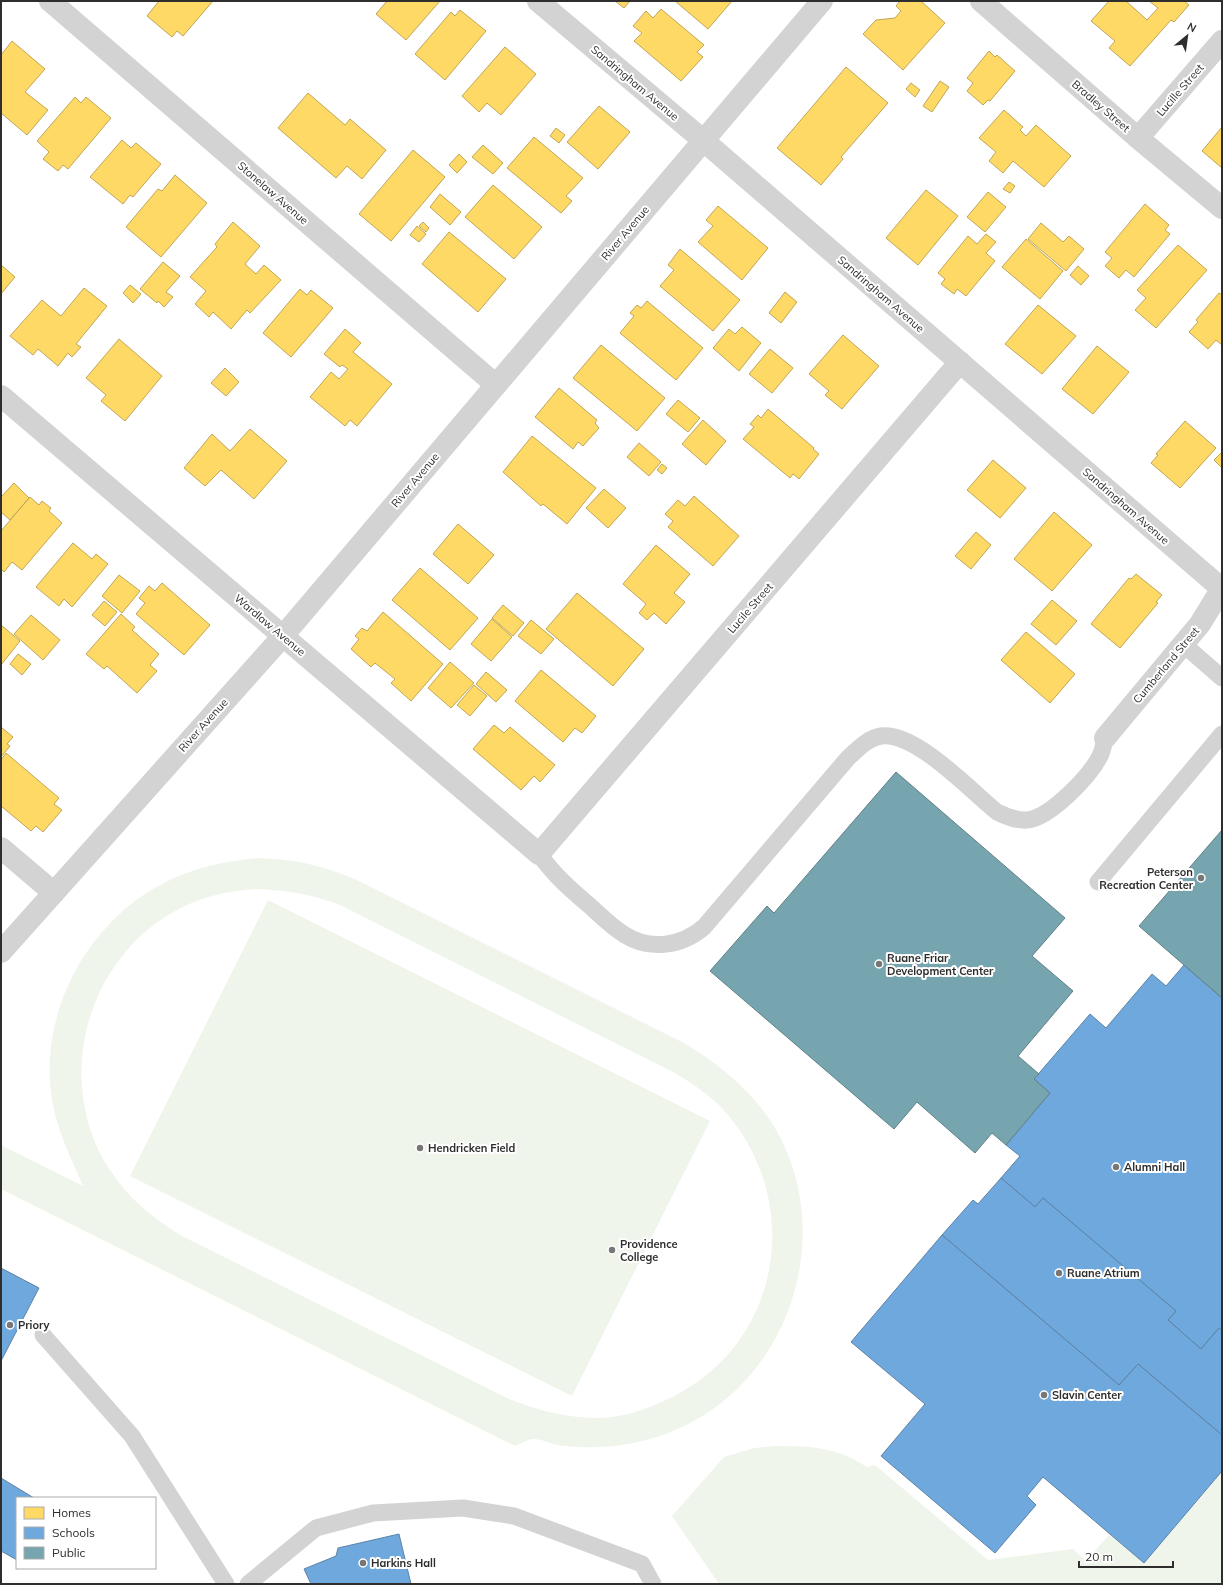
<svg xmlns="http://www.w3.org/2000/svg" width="1223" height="1585" viewBox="0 0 1223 1585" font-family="Mulish,sans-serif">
<rect width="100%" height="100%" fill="#fff"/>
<!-- green -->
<g fill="#f0f5eb" fill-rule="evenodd">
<path d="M260,858C299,860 321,865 357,880L686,1044C718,1064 746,1086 768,1117C841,1224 794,1382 673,1431C639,1445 602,1450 565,1446C555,1446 543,1439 533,1439C528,1439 520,1444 515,1446L1,1189V1145L83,1186C72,1160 60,1137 54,1110C34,1022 84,923 164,883C195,867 226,861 260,858ZM255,889C287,890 312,894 342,906L675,1073C691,1083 707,1093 721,1107C803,1195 785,1336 678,1394C654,1407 627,1417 600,1418C568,1418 539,1411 509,1399L180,1235C152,1217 128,1198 110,1170C49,1077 90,944 194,902C213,894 234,891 255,889Z"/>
<path d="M268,900L710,1121L572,1396L130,1176Z"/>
<path d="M775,1446C811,1446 836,1447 867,1467L875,1465L988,1560L1073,1549L1086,1561L1110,1534L1144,1563L1222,1471V1584H719L672,1516L724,1457L754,1448Z"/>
</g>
<!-- homes -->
<g fill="#ffd966" stroke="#c0a655">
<path d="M159,1H213L183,36L177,31L172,37L147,16Z"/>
<path d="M387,1H440L406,40L376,14Z"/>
<path d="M615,1H630L624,8Z"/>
<path d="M675,1H732L708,29Z"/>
<path d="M900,1H921L945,23L903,70L863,34L876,20L895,18L901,11L896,6Z"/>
<path d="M1109,1H1126L1147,20L1158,8L1149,1H1184L1189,5L1174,22L1171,20L1130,66L1109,48L1115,41L1091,21Z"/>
<path d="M661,9L704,45L697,52L703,57L681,81L634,41L642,33L633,26L646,11L653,18Z"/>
<path d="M460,10L486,31L445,80L415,54L451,12L455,16Z"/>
<path d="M12,41L45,69L25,92L48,110L27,135L1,113V55Z"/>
<path d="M505,47L536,74L501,115L487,103L479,112L462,96Z"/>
<path d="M989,51L995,57L997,55L1015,71L990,101L988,100L983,105L967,91L973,83L967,78Z"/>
<path d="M846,67L888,103L841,157L843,159L821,185L777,148Z"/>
<path d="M940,81L949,87L932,112L923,106Z"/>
<path d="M911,83L920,90L915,97L906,89Z"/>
<path d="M308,93L345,125L350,119L386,150L362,179L347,166L336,178L278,128Z"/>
<path d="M75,97L81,103L86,97L111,118L68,169L63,165L58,171L43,159L49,152L37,141Z"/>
<path d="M599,106L630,132L598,169L567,142Z"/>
<path d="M1004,110L1023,127L1020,130L1026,136L1036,125L1071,156L1044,187L1013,161L1003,173L989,161L996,152L979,138Z"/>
<path d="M1222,127V168L1202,151Z"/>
<path d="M556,128L565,135L559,143L550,136Z"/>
<path d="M534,137L583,178L566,196L572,201L561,213L507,168Z"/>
<path d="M122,140L131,148L136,143L161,164L133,197L130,195L123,204L90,177Z"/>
<path d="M483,145L503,163L493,174L472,157Z"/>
<path d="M413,150L445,177L391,241L359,214Z"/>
<path d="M459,154L467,162L457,173L449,165Z"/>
<path d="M175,175L207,203L161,257L126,227L158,189L162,191Z"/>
<path d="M1009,182L1015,186L1010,193L1003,189Z"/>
<path d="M493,185L542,227L514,259L465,217Z"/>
<path d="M926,190L958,216L918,265L886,238Z"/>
<path d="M988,192L1006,207L985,232L967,217Z"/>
<path d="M440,194L461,212L450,225L430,207Z"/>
<path d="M1145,204L1169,225L1165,230L1170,234L1134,277L1126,270L1119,278L1105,266L1112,258L1105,252Z"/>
<path d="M718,206L768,248L742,280L698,242L713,226L706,220Z"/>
<path d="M233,222L260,246L245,264L256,274L264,265L281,280L250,313L247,310L231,329L213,312L209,317L195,304L206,291L190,277L217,247L215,244Z"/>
<path d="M423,222L429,228L426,232L419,226Z"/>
<path d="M1041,223L1063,242L1069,236L1084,249L1066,271L1028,239Z"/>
<path d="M417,226L426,234L419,242L410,235Z"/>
<path d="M449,232L506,279L478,312L422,264Z"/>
<path d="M986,234L996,242L986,253L995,261L966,296L957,289L954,294L941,284L945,279L938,273L968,236L977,244Z"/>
<path d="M1026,239L1063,271L1040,299L1002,267Z"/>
<path d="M1178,245L1207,270L1156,328L1135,310L1146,298L1137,290Z"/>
<path d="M680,249L740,300L713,331L660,286L674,270L668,265Z"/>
<path d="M163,262L180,276L166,292L173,297L164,307L158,301L157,303L140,289Z"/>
<path d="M1,265L15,277L1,294Z"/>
<path d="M1078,266L1089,276L1081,285L1070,275Z"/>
<path d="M130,285L141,294L133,303L123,293Z"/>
<path d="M84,288L107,306L76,344L81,347L72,357L68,353L58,366L38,349L33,355L10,336L42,300L61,316Z"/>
<path d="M300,289L307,295L311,290L333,308L291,357L263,333Z"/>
<path d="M785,292L797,302L781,323L769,313Z"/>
<path d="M1219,293L1222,295V345L1216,340L1208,349L1189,332L1198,322L1196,320Z"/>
<path d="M647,301L703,348L676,380L620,333L634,316L630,313L637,305L641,308Z"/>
<path d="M1038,305L1076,336L1042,374L1005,344Z"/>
<path d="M742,327L761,343L739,371L713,348L729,329L735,334Z"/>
<path d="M345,329L361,343L353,352L392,384L357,426L350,420L345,426L310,397L331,372L339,379L348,369L342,365L340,367L324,354Z"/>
<path d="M843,335L879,366L842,409L825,395L829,391L809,374Z"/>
<path d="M119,339L162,376L125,421L101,401L106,395L86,378Z"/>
<path d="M601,345L665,398L637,431L573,378Z"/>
<path d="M1097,346L1129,372L1093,414L1062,389Z"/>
<path d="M770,349L793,368L772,393L749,374Z"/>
<path d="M225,368L239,382L226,396L211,383Z"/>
<path d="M559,388L597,420L595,423L599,428L583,446L578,442L573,449L535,417Z"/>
<path d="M678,400L700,418L688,432L666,414Z"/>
<path d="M768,409L814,448L813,449L819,454L799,479L793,474L790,478L743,439L754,427L750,424L758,415L761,418Z"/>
<path d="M703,420L726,441L706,465L682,444Z"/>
<path d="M1185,421L1216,448L1180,488L1151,463L1158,455L1156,454Z"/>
<path d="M250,429L287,461L254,499L221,470L205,486L184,468L212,434L230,451Z"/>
<path d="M532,436L596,488L567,524L543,504L541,506L503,472Z"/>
<path d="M639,443L661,462L649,476L627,457Z"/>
<path d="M1222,452V468L1214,460Z"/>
<path d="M993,460L1026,488L1000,518L967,490Z"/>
<path d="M662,464L667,468L662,474L657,470Z"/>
<path d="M14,483L29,498L10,520L1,512V497Z"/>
<path d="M604,489L626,508L608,528L586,508Z"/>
<path d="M694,496L739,536L713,566L668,527L673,521L665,514L678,500L685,506Z"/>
<path d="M30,497L39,505L42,501L51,508L49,511L62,523L22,570L12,562L4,572L1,569V531Z"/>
<path d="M1054,512L1092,545L1052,591L1014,559Z"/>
<path d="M458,524L494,555L468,584L433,554Z"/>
<path d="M976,532L991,545L971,569L955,556Z"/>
<path d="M73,543L92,559L96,554L108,564L72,607L64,599L59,606L36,587Z"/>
<path d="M656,545L690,574L674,593L685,602L666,624L654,613L647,620L639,613L646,604L623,584Z"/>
<path d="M420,568L478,618L450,650L392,600Z"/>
<path d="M1136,574L1162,595L1156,602L1158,603L1120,648L1091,624L1129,578L1131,579Z"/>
<path d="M119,575L140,591L122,613L102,596Z"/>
<path d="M162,583L210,625L184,655L136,614L145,603L139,598L149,586L155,591Z"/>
<path d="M577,593L644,649L613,686L546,629Z"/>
<path d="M1052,600L1077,621L1056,645L1031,624Z"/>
<path d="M104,601L117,612L105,626L92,615Z"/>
<path d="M503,605L524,623L513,636L492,618Z"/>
<path d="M383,612L443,664L411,701L391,683L395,679L375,663L371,667L351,649L359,639L355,636L362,628L367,631Z"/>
<path d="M121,614L135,627L132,630L159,654L150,665L157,671L137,693L107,666L104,669L86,654Z"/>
<path d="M31,615L60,640L43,660L14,634Z"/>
<path d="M492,619L512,637L491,661L471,644Z"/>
<path d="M531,620L554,639L541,654L518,636Z"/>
<path d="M1,625L20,641L1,665Z"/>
<path d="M1026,632L1075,674L1050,703L1001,660Z"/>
<path d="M18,654L31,664L22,675L10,664Z"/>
<path d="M450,662L474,683L451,708L428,688Z"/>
<path d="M541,670L596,716L582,733L575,728L563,742L515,701Z"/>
<path d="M486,672L507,690L496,702L476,684Z"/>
<path d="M474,685L487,696L470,716L457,705Z"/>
<path d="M494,725L504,733L510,727L555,765L540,782L534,776L521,790L473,749Z"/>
<path d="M1,727L13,737L7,744L10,746L1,757Z"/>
<path d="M6,753L59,798L54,804L62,810L43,832L36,826L31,831L1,806V760Z"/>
</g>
<!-- schools -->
<g fill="#6fa8dc" stroke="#5c83a8">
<path d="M1184,965L1222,998V1331L1219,1328L1201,1349L1168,1320L1176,1311L1043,1198L1035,1207L1001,1178L1020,1156L1006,1145L1050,1093L1034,1079L1090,1014L1106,1028L1152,974L1166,986Z"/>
<path d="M1001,1178L1035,1207L1043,1198L1176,1311L1168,1320L1201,1349L1219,1328L1222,1331V1435L1138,1364L1119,1385L942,1235L973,1200L978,1204Z"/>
<path d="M942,1235L1119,1385L1138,1364L1222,1435V1471L1144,1563L1043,1477L1027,1496L1036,1505L995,1553L881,1456L925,1404L851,1342Z"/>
<path d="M1,1268L39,1288L1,1361Z"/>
<path d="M1,1478L34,1498H17V1560L1,1551Z"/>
<path d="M399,1534L411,1584H311L304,1569L336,1556L338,1548Z"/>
</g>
<!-- public -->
<g fill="#76a5af" stroke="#608188">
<path d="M896,772L1065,918L1032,956L1073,991L1018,1056L1039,1074L1034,1079L1050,1093L1006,1145L992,1133L975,1153L917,1102L894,1129L710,971L767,906L774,913Z"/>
<path d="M1222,830V998L1139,926Z"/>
</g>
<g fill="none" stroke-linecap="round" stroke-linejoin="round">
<!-- service -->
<g stroke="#d3d3d3" stroke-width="17">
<path d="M1183,644L1222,678"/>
<path d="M539,854C554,875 571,890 590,906C601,916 612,927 625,935C650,951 682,946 704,927L848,758C858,749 868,738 881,736C915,731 971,791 997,812C1006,816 1016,821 1027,820C1050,818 1090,776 1100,756C1103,750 1104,744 1105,738"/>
<path d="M1098,882L1222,734"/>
<path d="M43,1335L132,1436L226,1584"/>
<path d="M248,1584L316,1528L373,1513L463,1508L514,1516L642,1564L653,1584"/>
</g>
<!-- minor -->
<g stroke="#d3d3d3" stroke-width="22">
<path d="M50,1L496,385"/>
<path d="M538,1L704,141L1222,589"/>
<path d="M981,1L1138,138L1222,208"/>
<path d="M1138,138L1222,41"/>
<path d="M1,396L539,854L960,362"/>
<path d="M1105,738L1200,624L1222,588"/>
<path d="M1,848L54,893"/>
</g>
<!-- tertiary -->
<path stroke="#d3d3d3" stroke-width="22" d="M1,952L283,636L822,1"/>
</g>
<!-- markers -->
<g fill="#777" stroke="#fff" stroke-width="1.5">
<circle cx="1201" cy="878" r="4"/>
<circle cx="879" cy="964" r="4"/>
<circle cx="420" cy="1148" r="4"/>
<circle cx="1116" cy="1167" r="4"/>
<circle cx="612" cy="1250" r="4"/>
<circle cx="1059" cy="1273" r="4"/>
<circle cx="10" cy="1325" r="4"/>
<circle cx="1044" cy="1395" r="4"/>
<circle cx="363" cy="1563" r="4"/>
</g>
<g text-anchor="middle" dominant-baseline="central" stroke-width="4" stroke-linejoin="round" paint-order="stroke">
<!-- street labels -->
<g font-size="11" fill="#2e2e2e" stroke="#fff">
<text transform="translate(635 83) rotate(40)">Sandringham Avenue</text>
<text transform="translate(1180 90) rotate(-49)">Lucille Street</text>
<text transform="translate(1101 106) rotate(41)">Bradley Street</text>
<text transform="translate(273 193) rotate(41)">Stonelaw Avenue</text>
<text transform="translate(625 233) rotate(-50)">River Avenue</text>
<text transform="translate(881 294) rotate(41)">Sandringham Avenue</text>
<text transform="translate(415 480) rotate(-50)">River Avenue</text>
<text transform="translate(1126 506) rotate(41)">Sandringham Avenue</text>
<text transform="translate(750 608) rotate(-49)">Lucile Street</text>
<text transform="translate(270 625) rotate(40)">Wardlaw Avenue</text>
<text transform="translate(1166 665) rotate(-50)">Cumberland Street</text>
<text transform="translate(203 725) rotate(-48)">River Avenue</text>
</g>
<!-- poi labels -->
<g font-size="11" font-weight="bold" fill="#2e2e2e" stroke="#fff" text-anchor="start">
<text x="1193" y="872" text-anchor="end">Peterson<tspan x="1193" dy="13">Recreation Center</tspan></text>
<text x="887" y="958">Ruane Friar<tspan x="887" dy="13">Development Center</tspan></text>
<text x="428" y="1148">Hendricken Field</text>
<text x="1124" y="1167">Alumni Hall</text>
<text x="620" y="1244">Providence<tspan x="620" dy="13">College</tspan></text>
<text x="1067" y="1273">Ruane Atrium</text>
<text x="18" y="1325">Priory</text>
<text x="1052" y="1395">Slavin Center</text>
<text x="371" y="1563">Harkins Hall</text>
</g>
</g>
<!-- border -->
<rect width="1223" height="1585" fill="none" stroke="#2e2e2e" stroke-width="4"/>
<!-- legend -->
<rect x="16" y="1497" width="140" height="72" fill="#ffffff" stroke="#ababab"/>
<rect x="24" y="1507" width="20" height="12" fill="#ffd966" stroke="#ababab"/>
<text x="52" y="1517" font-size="12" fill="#2e2e2e">Homes</text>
<rect x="24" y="1527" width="20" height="12" fill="#6fa8dc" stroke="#ababab"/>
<text x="52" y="1537" font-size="12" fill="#2e2e2e">Schools</text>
<rect x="24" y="1547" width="20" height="12" fill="#76a5af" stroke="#ababab"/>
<text x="52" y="1557" font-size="12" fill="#2e2e2e">Public</text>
<!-- north arrow -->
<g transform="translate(1187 36) rotate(29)" stroke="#ffffff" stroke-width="3" paint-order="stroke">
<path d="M0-3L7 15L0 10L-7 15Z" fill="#2e2e2e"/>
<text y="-6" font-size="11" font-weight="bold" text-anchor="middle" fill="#2e2e2e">N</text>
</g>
<!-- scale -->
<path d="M1079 1561v6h94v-6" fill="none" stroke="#2e2e2e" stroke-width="2"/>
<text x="1085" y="1561" font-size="12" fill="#2e2e2e" stroke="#ffffff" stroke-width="3" paint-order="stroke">20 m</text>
</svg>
